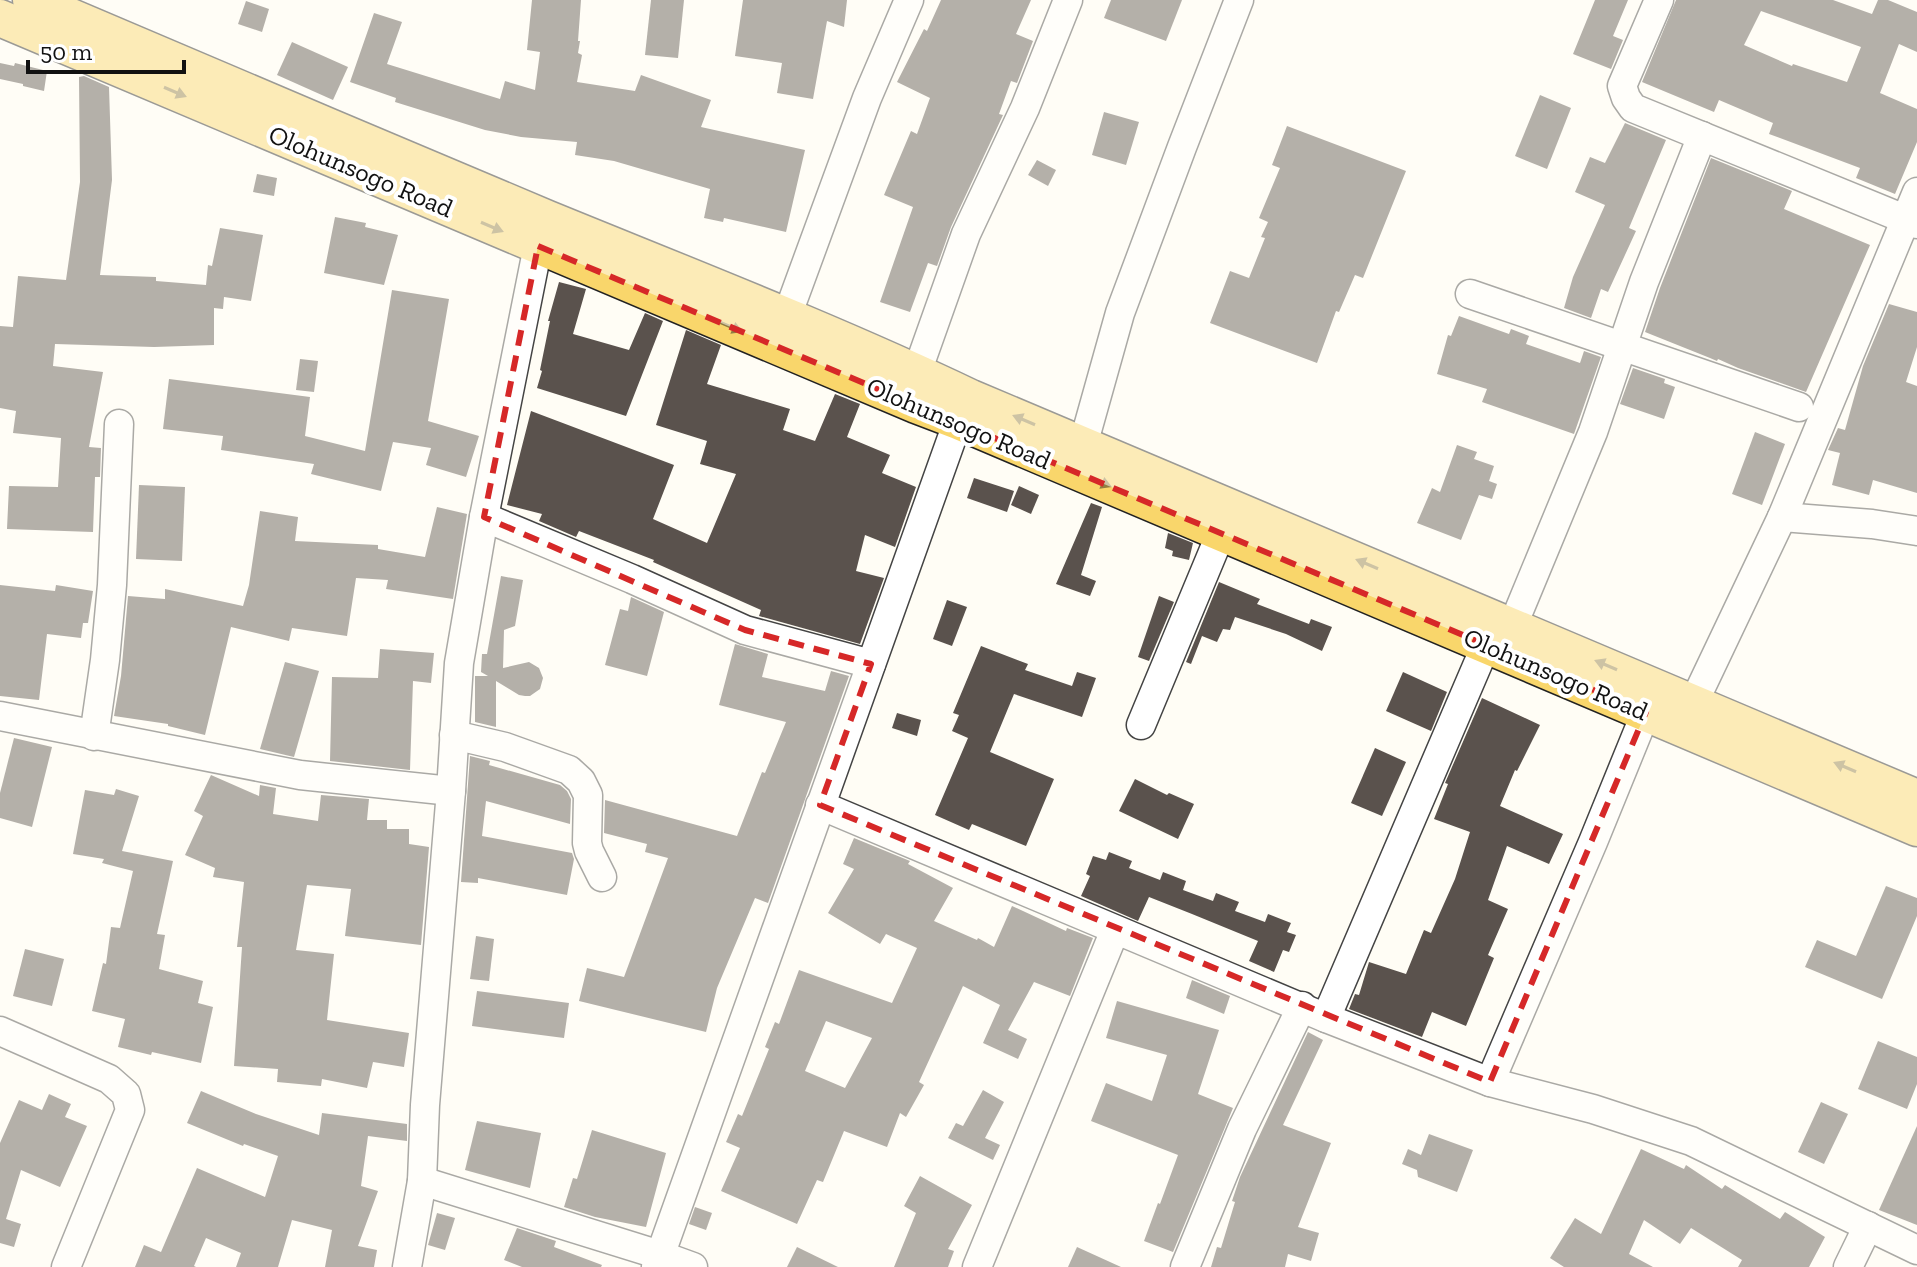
<svg xmlns="http://www.w3.org/2000/svg" width="1917" height="1267" viewBox="0 0 1917 1267" font-family="'Zilla Slab',serif">
<rect width="100%" height="100%" fill="#fffdf5"/>
<!-- building -->
<g fill="#5a524d" fill-rule="evenodd">
<path d="M532,0H581L578,41H580L578,53L582,55L577,82L635,91L641,75L711,100L701,127L805,150L786,232L724,218L723,222L704,218L710,189L614,161L575,155L577,142L521,137L485,130L395,102L396,98L350,82L374,13L402,22L387,64L500,99L505,81L535,90L540,52L527,50Z"/>
<path d="M651,0H684L678,58L645,55Z"/>
<path d="M743,0H847L844,27L827,21L813,99L777,93L782,63L735,56Z"/>
<path d="M941,0H1031L1016,34L1033,41L1017,83L1011,81L999,114L1003,115L951,227L937,266L928,263L910,312L880,302L913,207L884,195L911,131L917,134L930,98L897,82L924,29L927,31Z"/>
<path d="M1111,0H1182L1166,41L1104,18Z"/>
<path d="M1595,0H1628L1613,36L1623,40L1611,69L1573,54Z"/>
<path d="M1676,0H1833L1872,14L1878,0H1888L1917,12V52L1899,44L1880,93L1917,109V142L1895,194L1856,178L1860,168L1769,134L1773,123L1719,100L1714,112L1642,82ZM1761,11L1861,47L1847,82L1793,64L1792,66L1744,45Z"/>
<path d="M246,1L269,9L262,32L238,24Z"/>
<path d="M292,42L348,67L333,100L277,75Z"/>
<path d="M0,63L14,66L15,63L47,71L44,91L23,86V84L0,79Z"/>
<path d="M84,76L109,87L112,180L100,275L156,277V281L206,285L208,265L212,266L220,228L263,235L251,301L224,297L223,309L214,308V345L154,347L55,344L53,366L103,372L89,447L101,448L100,477H95L93,532L7,529L9,486L58,487L61,438L13,433L16,411L0,408V326L13,327L18,276L66,280L80,182L79,77Z"/>
<path d="M1540,95L1571,108L1547,169L1515,156Z"/>
<path d="M1104,112L1139,122L1126,165L1092,155Z"/>
<path d="M1625,123L1666,140L1629,228L1636,231L1608,292L1601,289L1591,318L1564,308L1573,277L1605,205L1575,192L1590,157L1605,163Z"/>
<path d="M1287,126L1406,171L1363,278L1355,275L1339,312L1336,311L1317,363L1210,323L1230,271L1249,278L1265,238L1261,237L1268,222L1259,218L1280,168L1272,165Z"/>
<path d="M1711,158L1792,191L1784,209L1870,245L1806,392L1738,368L1718,359L1717,361L1710,358L1645,332L1660,288Z"/>
<path d="M1037,160L1056,170L1048,186L1028,175Z"/>
<path d="M257,174L277,178L274,196L253,192Z"/>
<path d="M335,217L366,223L365,227L398,235L384,285L324,273Z"/>
<path d="M559,282L586,289L573,334L629,350L645,313L663,321L626,416L537,388L542,371L540,370L550,321H548Z"/>
<path d="M392,290L449,299L428,421L479,436L466,477L426,465L431,448L393,442L381,491L311,474L314,464L221,450L223,436L163,429L169,379L310,397L305,436L365,451Z"/>
<path d="M1889,304L1917,312V347L1906,382L1917,386V493L1873,480L1869,495L1832,485L1840,453L1828,450L1838,428L1845,430L1863,366Z"/>
<path d="M1459,316L1509,334L1511,329L1529,336L1526,344L1580,363L1584,351L1601,357L1574,434L1482,402L1487,389L1437,374L1448,335L1451,336Z"/>
<path d="M686,330L721,345L707,384L790,409L783,430L815,441L835,394L860,404L847,437L890,455L882,473L916,487L895,547L865,535L856,571L884,578L860,644L759,616L761,610L653,562L654,560L579,531L576,537L539,521L542,514L507,505L531,411L674,465L653,519L707,543L736,474L700,464L707,441L656,425Z"/>
<path d="M300,359L318,361L314,392L296,390Z"/>
<path d="M1633,368L1665,379L1664,383L1675,387L1664,419L1620,404Z"/>
<path d="M1755,432L1785,444L1762,505L1732,494Z"/>
<path d="M1457,445L1477,452L1474,459L1494,466L1489,481L1497,484L1492,499L1479,495L1461,540L1417,523L1432,488L1440,492Z"/>
<path d="M974,478L1014,491L1007,512L967,498Z"/>
<path d="M139,485L185,487L182,561L136,559Z"/>
<path d="M1019,486L1039,495L1031,514L1011,505Z"/>
<path d="M1091,503L1102,507L1081,575L1096,581L1090,596L1056,584Z"/>
<path d="M437,507L467,514L453,599L386,589L388,580L356,578L347,636L292,628L289,641L231,627L205,735L168,726V724L114,716L121,676L128,596L165,599V589L243,606L249,585L260,511L298,517L295,541L378,545V549L425,557Z"/>
<path d="M1168,533L1193,543L1189,560L1172,556L1173,551L1165,548Z"/>
<path d="M501,576L523,580L515,626L504,630L503,668L529,662L539,668L543,678L540,689L530,696H525L519,695L496,681V727L475,722V676H488L481,672L482,654H487Z"/>
<path d="M1219,582L1260,599L1257,604L1309,624L1311,619L1332,627L1322,651L1286,634L1235,617L1230,630L1223,629L1217,642L1202,636L1191,664L1186,662Z"/>
<path d="M0,585L55,591L56,585L93,591L88,623H83L81,638L47,634L39,700L0,696Z"/>
<path d="M1159,596L1174,602L1149,661L1138,657Z"/>
<path d="M631,597L664,612L647,676L605,665L620,609L628,611Z"/>
<path d="M947,600L967,607L952,646L933,639Z"/>
<path d="M735,644L768,654L762,677L825,691L831,671L849,676L768,903L755,898L717,988L706,1032L579,1001L587,968L624,977L668,858L645,852L647,844L604,833L605,800L737,836L762,772L765,773L786,722L719,705Z"/>
<path d="M981,646L1028,664L1025,670L1072,686L1077,672L1096,678L1082,717L1014,694L990,752L1054,779L1026,846L972,824L969,830L935,815L968,738L952,731L959,715L953,713Z"/>
<path d="M380,649L434,653L431,683L413,681L410,770L330,761L332,677L378,678Z"/>
<path d="M285,662L319,671L294,757L260,749Z"/>
<path d="M1403,672L1447,692L1431,731L1386,711Z"/>
<path d="M1482,698L1540,725L1517,771L1515,770L1500,806L1563,834L1549,864L1507,846L1488,900L1508,909L1488,955L1494,958L1466,1026L1432,1012L1422,1037L1349,1009L1355,994L1359,995L1369,962L1406,974L1424,930L1431,933L1455,879L1470,832L1434,819L1448,784L1445,783Z"/>
<path d="M897,713L921,720L917,736L892,728Z"/>
<path d="M14,738L52,747L32,827L0,818V793Z"/>
<path d="M1375,748L1406,762L1382,816L1351,803Z"/>
<path d="M470,756L490,761L489,765L560,785L567,791L571,799L570,824L486,801L482,836L572,853L574,859L567,895L478,878V883L461,882Z"/>
<path d="M211,775L259,796L260,785L276,788L273,814L318,821L321,795L369,799L367,820H387V829H409V844L429,847L421,945L345,936L351,889L307,885L296,950L334,954L327,1020L409,1033L404,1067L373,1062L367,1088L322,1079L321,1086L277,1082L278,1069L234,1066L242,947H237L244,882L213,877L215,868L185,855L203,816L194,811Z"/>
<path d="M1135,779L1167,795L1169,793L1194,804L1178,839L1119,811Z"/>
<path d="M116,789L139,796L122,851L173,861L157,934L165,935L159,969L203,981L198,1003L213,1007L201,1063L152,1052L151,1055L118,1047L125,1019L92,1011L103,963L106,964L111,927L120,928L133,871L102,863L104,859L73,854L85,790L114,795Z"/>
<path d="M854,838L910,861L908,864L953,888L934,921L977,940L978,938L994,947L1012,906L1066,931L1067,928L1093,938L1070,996L1034,982L1008,1030L1027,1039L1018,1059L983,1043L1000,1005L963,986L919,1082L924,1085L906,1117L900,1113L887,1147L844,1131L823,1182L817,1180L797,1224L721,1191L740,1148L726,1142L738,1114L742,1116L769,1049L765,1047L775,1022L779,1024L799,970L892,1003L917,948L886,934L880,944L828,913L854,869L843,864ZM826,1021L872,1038L845,1088L805,1071Z"/>
<path d="M1109,852L1132,861L1129,868L1160,880L1163,872L1186,881L1183,890L1213,901L1216,893L1239,902L1235,911L1265,922L1268,914L1291,923L1287,932L1296,935L1289,952L1283,950L1274,972L1249,961L1258,941L1192,914L1149,897L1138,921L1081,896L1090,876L1086,874L1093,856L1106,860Z"/>
<path d="M1886,886L1917,898V916L1882,999L1805,967L1817,940L1856,956Z"/>
<path d="M476,936L494,939L489,981L470,979Z"/>
<path d="M25,949L64,959L52,1006L13,996Z"/>
<path d="M1192,980L1230,996L1224,1014L1186,998Z"/>
<path d="M477,991L569,1003L564,1038L472,1026Z"/>
<path d="M1117,1001L1219,1030L1198,1094L1233,1108L1173,1252L1144,1241L1158,1203L1160,1204L1178,1155L1091,1121L1106,1083L1152,1101L1167,1055L1106,1038Z"/>
<path d="M1308,1032L1323,1040L1283,1125L1331,1143L1298,1227L1319,1233L1311,1261L1288,1254L1285,1267H1211L1217,1247L1221,1248L1235,1202L1232,1201L1240,1177Z"/>
<path d="M1878,1041L1917,1057V1084L1907,1109L1858,1089Z"/>
<path d="M983,1090L1004,1102L985,1138L1000,1145L993,1160L948,1138L956,1123L963,1126Z"/>
<path d="M201,1091L256,1114L319,1135L322,1113L407,1124V1141L368,1136L361,1186L378,1191L358,1246L377,1250L374,1267H325L332,1230L292,1220L278,1267H236L241,1253L206,1238L194,1266L196,1267H135L144,1245L161,1252L197,1168L265,1197L278,1156L244,1144L243,1146L187,1123Z"/>
<path d="M49,1094L71,1104L65,1117L87,1126L60,1187L21,1170L6,1219L21,1224L14,1247L0,1243V1143L19,1100L42,1110Z"/>
<path d="M1821,1102L1848,1114L1824,1164L1798,1152Z"/>
<path d="M477,1121L541,1133L530,1188L465,1170Z"/>
<path d="M1917,1126V1225L1879,1210Z"/>
<path d="M592,1130L666,1153L646,1227L595,1217L564,1207L573,1178L577,1179Z"/>
<path d="M1429,1134L1473,1150L1457,1192L1418,1177L1417,1170L1402,1164L1408,1149L1421,1155Z"/>
<path d="M1641,1149L1684,1169L1686,1165L1722,1189L1725,1185L1780,1219L1785,1212L1825,1237L1809,1267H1738L1742,1260L1691,1228L1680,1244L1644,1220L1629,1254L1653,1267H1564L1550,1258L1575,1218L1601,1234Z"/>
<path d="M920,1176L972,1205L948,1249L954,1251L948,1267H894L916,1213L904,1206Z"/>
<path d="M695,1207L712,1213L706,1230L689,1224Z"/>
<path d="M437,1213L455,1218L445,1250L428,1245Z"/>
<path d="M517,1228L556,1241L554,1247L602,1265L601,1267H522L504,1260Z"/>
<path d="M797,1247L838,1267H787Z"/>
<path d="M1077,1247L1121,1267H1068Z"/>
</g>
<g fill="none" stroke-linecap="round" stroke-linejoin="round">
<!-- minor casing -->
<g stroke="#444" stroke-width="31">
<g id="minor">
<path d="M1659,0L1622,86L1626,98L1633,108L1917,224"/>
<path d="M1470,294L1799,407"/>
<path d="M787,316L867,98L909,0"/>
<path d="M917,372L966,234L1025,108L1068,0"/>
<path d="M1083,445L1120,313L1182,147L1239,0"/>
<path d="M484,517L632,579L745,630L871,664"/>
<path d="M1782,517L1872,524L1917,531"/>
<path d="M1513,625L1593,432L1644,282L1702,136"/>
<path d="M1694,702L1782,517L1917,192"/>
<path d="M0,716L300,775L451,791"/>
<path d="M1141,725L1221,533"/>
<path d="M454,735L505,747L569,770L581,781L588,795L587,843L589,851L602,877"/>
<path d="M94,736L105,660L112,585L119,424"/>
<path d="M820,805L1326,1018L1490,1082L1593,1109L1691,1141L1917,1250"/>
<path d="M1326,1018L1486,645"/>
<path d="M0,1031L109,1079L126,1094L130,1110L66,1267"/>
<path d="M1490,1082L1593,842L1646,712"/>
<path d="M422,1181L660,1255L693,1267"/>
<path d="M407,1267L422,1181L425,1105L451,791L459,663L484,517L538,246"/>
<path d="M656,1267L958,421"/>
<path d="M977,1267L1115,930"/>
<path d="M1185,1267L1242,1129L1302,1006"/>
<path d="M1848,1267L1868,1226"/>
</g>
</g>
<!-- major casing -->
<g stroke="#222" stroke-width="39">
<g id="major">
<path d="M31,0C204,73 375,147 548,219C690,277 832,332 971,398L1917,798"/>
<path d="M0,18L916,405L958,421L1917,828"/>
</g>
</g>
<!-- minor -->
<use href="#minor" stroke="#fff" stroke-width="28"/>
<!-- major -->
<use href="#major" stroke="#f9d66b" stroke-width="36"/>
</g>
<!-- one-way arrows -->
<defs><path id="oneway-solid" d="M-6-.8H1V-3.2L6.5 0L1 3.2V.8H-6Z" transform="scale(2)"/></defs>
<g fill="#917d42">
<use href="#oneway-solid" transform="translate(175 92) rotate(23)"/>
<use href="#oneway-solid" transform="translate(492 227) rotate(23)"/>
<use href="#oneway-solid" transform="translate(731 327) rotate(23)"/>
<use href="#oneway-solid" transform="translate(1024 420) rotate(-157)"/>
<use href="#oneway-solid" transform="translate(1100 482) rotate(23)"/>
<use href="#oneway-solid" transform="translate(1367 564) rotate(-157)"/>
<use href="#oneway-solid" transform="translate(1606 665) rotate(-157)"/>
<use href="#oneway-solid" transform="translate(1845 767) rotate(-157)"/>
</g>
<!-- marked area -->
<path d="M0 0H1917V1267H0ZM538,246L1646,712L1490,1082L820,805L871,664L745,630L484,517Z" fill="#fffdf5" fill-opacity=".55" fill-rule="evenodd"/>
<path fill="none" stroke="#d62828" stroke-width="6" stroke-dasharray="16 10" stroke-linejoin="round" d="M538,246L1646,712L1490,1082L820,805L871,664L745,630L484,517Z"/>
<g text-anchor="middle" dominant-baseline="central" stroke-width="8" stroke-linejoin="round" paint-order="stroke">
<!-- street labels -->
<g font-size="26" fill="#111" stroke="#fff">
<text transform="translate(361 171) rotate(23)">Olohunsogo Road</text>
<text transform="translate(959 423) rotate(23)">Olohunsogo Road</text>
<text transform="translate(1556 674) rotate(23)">Olohunsogo Road</text>
</g>
</g>
<!-- scale -->
<path d="M28 60v12h156v-12" fill="none" stroke="#111111" stroke-width="4"/>
<text x="40" y="60" font-size="24" fill="#111111" stroke="#ffffff" stroke-width="6" paint-order="stroke">50 m</text>
</svg>
